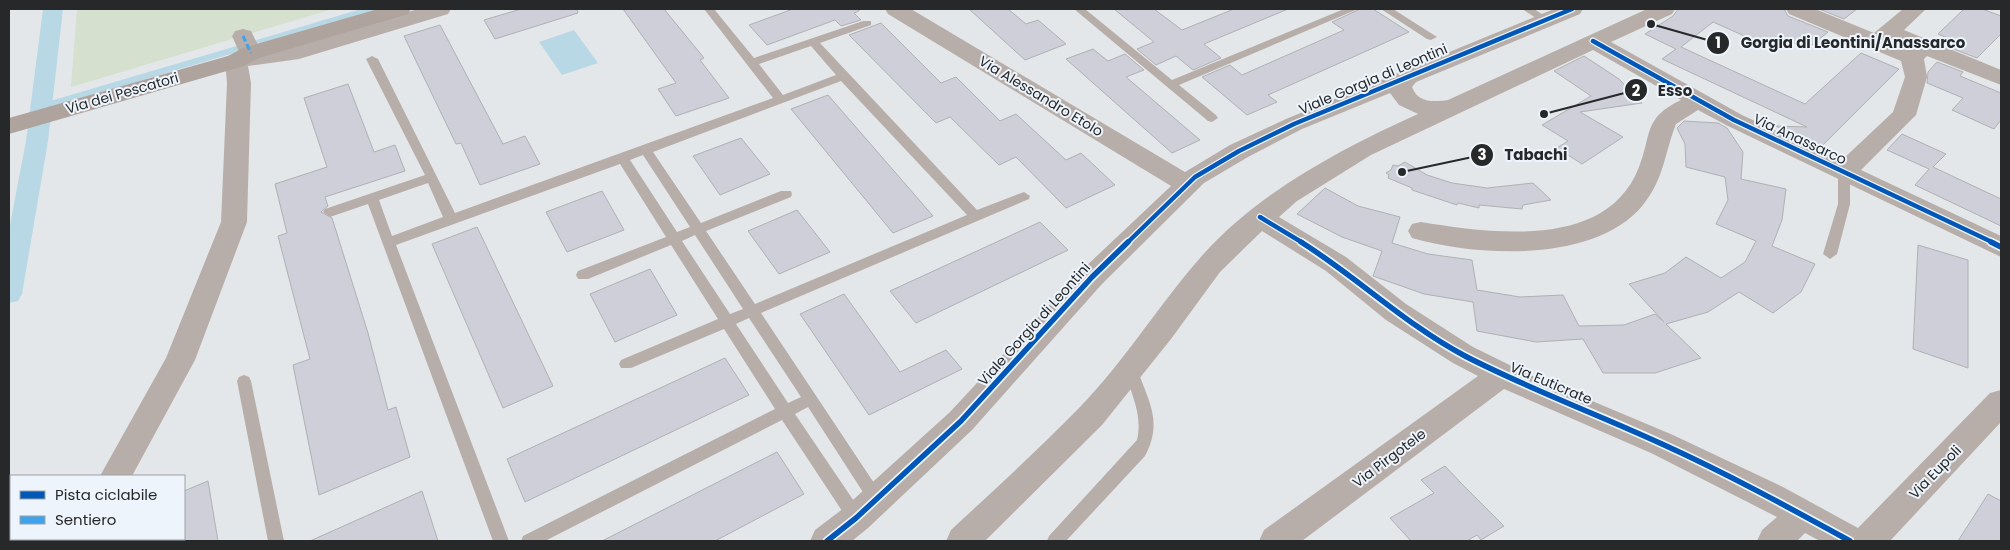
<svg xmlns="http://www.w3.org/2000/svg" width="2010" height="550" viewBox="0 0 2010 550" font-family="Poppins,sans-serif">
<rect width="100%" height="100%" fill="#e3e7ea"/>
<!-- green -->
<path fill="#d5e0ce" d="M77,9H333L71,87Z"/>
<!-- water -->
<path fill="#b9d8e6" d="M574,30L598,63L562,75L539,42Z"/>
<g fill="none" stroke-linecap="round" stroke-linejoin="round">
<!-- stream -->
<path stroke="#b9d8e6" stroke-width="6" d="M41,107L372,9"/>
<!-- canal -->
<path fill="#b9d8e6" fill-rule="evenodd" d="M43,9H63L48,141L22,294L18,301L9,303V230L26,141Z"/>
</g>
<!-- building -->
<g fill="#cecfd8" stroke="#afb1b4">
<path d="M521,9H577L578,13L495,39L484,20Z"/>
<path d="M623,9H664L704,58L700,60L729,98L676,116L658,89L676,83Z"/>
<path d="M793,9H859V11L854,13L861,20L841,26L835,20L767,45L749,25Z"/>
<path d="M969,9H1008L1026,24L1038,20L1066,44L1025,60Z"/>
<path d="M1114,9H1154L1182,30L1234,9H1288L1204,44L1221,58L1193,70L1176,56L1156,65L1137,49L1154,42Z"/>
<path d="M1360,9H1373L1409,32L1268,95L1277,102L1247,115L1202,77L1230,65L1242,75L1344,30L1332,22Z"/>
<path d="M1678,9H1784L1788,16L1828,32L1807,49L1779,36L1767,46L1713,22L1681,47L1805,104L1861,53L1899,69L1821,147L1776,126L1807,127L1662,59L1676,49L1645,34L1673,16Z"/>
<path d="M1819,9H1857L1844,19Z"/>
<path d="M1964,9H1982L2001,16V34L1977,58L1951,48L1957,42L1938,34Z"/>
<path d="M881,23L941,83L956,77L1000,121L1016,114L1066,160L1081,153L1115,185L1066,208L1016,157L999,165L950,117L936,123L849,35Z"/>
<path d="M440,25L503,144L525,136L540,164L480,185L461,143L456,144L404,36Z"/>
<path d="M1093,49L1108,61L1125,54L1144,70L1126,77L1200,140L1172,153L1066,59Z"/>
<path d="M1584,56L1619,79L1642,103L1580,112L1623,137L1582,164L1557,148L1568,141L1542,125L1591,96L1554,71Z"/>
<path d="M1937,62L1963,72L1960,76L2001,93V120L1994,129L1952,110L1963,98L1927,83L1928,72Z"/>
<path d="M348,84L374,152L395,145L405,171L325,197L328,206L321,212L332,218L368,333L388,410L396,407L410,457L319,495L293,365L310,359L278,236L287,233L275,184L327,167L304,98Z"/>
<path d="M828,95L933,216L893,233L791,109Z"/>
<path d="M1684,121L1718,123L1727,128L1743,152L1741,179L1786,189L1782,220L1772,246L1815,264L1801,292L1773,313L1739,292L1708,312L1666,324L1701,358L1655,373H1603L1583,339L1536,342L1477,331L1473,302L1424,294L1373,276L1382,251L1342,237L1297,214L1325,188L1358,206L1400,217L1392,243L1428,254L1472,260L1477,290L1520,297L1563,295L1579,326L1624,325L1655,314L1664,322L1629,284L1665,273L1686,257L1721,278L1745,262L1756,241L1716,224L1728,200L1725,177L1686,167L1685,144L1677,128Z"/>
<path d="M1902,134L1946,154L1933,167L2001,199V226L1915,185L1929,169L1887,150Z"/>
<path d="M741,138L770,174L720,195L693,156Z"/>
<path d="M1405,162L1427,175L1452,183L1487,188L1533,183L1551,200L1523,205L1522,209L1479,205V208L1458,203L1457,205L1412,190V188L1388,178L1389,175L1386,173L1391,170L1393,165L1398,166Z"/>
<path d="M602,191L624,230L567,252L546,212Z"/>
<path d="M797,210L830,252L779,274L748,231Z"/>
<path d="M1040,222L1068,250L916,323L890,291Z"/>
<path d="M477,227L553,386L503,408L432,244Z"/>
<path d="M1918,245L1968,260V368L1913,349Z"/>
<path d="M650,269L677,315L615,342L590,294Z"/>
<path d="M844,294L900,372L946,350L962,369L869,415L800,314Z"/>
<path d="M725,358L749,395L525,502L507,459Z"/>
<path d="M777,452L804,494L715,541H602Z"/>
<path d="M1445,466L1461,483L1504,526L1481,540L1477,535L1467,541H1411L1390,518L1434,493L1421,480Z"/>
<path d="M208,481L218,541H184V491Z"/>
<path d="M422,491L438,541H310Z"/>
<path d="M1988,494L2001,501V541H1958Z"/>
</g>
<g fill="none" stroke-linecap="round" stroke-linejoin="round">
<!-- lane -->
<g fill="#b8aea9" fill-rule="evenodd">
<path d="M704,9H714L754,58L863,21H871V25L820,43L977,210L1024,192L1030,196L1029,199L761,313L884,498L882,503L876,505L870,503L808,407L795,414L862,513L864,518L862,523L856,525L850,523L782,420L545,541H521L523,536L775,409L724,329L631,368H621L619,364L621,360L718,319L671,245L588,279H578L576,275L578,271L666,237L620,164L396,245L509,541H493L368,204L330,217L323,212L325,209L425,175L366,59L372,56L378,59L455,213L773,98ZM811,46L836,75L783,95L759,64ZM841,81L967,215L755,304L706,231L791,197L792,194L791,191H781L701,223L653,152ZM643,155L690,227L677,232L630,160ZM428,183L443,217L392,236L379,200ZM695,235L743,309L730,314L682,241ZM749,318L801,397L788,403L736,324Z"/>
<path d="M1074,9H1085L1172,80L1344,9H1358L1179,85L1216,115L1218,118L1212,122L1208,121Z"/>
<path d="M1381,9H1393L1437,37L1431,40L1427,39Z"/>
<path d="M1522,9H1534L1551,20L1546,23L1542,22Z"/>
<path d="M1844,168L1850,172V204L1837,254L1830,259L1823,254L1838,204V172Z"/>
<path d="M1130,363L1135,365L1137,369C1149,402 1163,422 1145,456L1066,541H1047L1049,536L1137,440C1143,415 1131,392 1123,369L1125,365Z"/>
<path d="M244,375L249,377L251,381L284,541H268L237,381L239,377Z"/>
</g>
<!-- street -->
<g fill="#b8aea9" fill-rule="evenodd">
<path d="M418,9H451L448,14L299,59L248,66L251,83L247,222L195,360L132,476H100L166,358L221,222L227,83L225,61L228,56L240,54L232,36L235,31L243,29L251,31L261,51L289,48Z"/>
<path d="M885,9H911L1185,172L1230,145L1286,119L1554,9H1583L1580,14L1416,82L1412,87C1418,103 1433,102 1448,100L1647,9H1675L1672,14L1611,42L1742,115L1841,161L1893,112L1905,77L1901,61L1789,14L1786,9H1815L1874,33L1903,9H1926L1904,30L2001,70V85L1927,56L1924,59L1927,77L1916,115L1861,170L2001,236V257L1726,125L1698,110L1676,124C1664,154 1665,177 1643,205C1596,263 1477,257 1412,238L1408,231L1412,224L1421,222C1490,233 1607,251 1639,167C1652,134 1643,118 1681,100L1593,50L1371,155L1297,201L1279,217L1346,257L1406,304L1473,347L1528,374L1673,435L1783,487L1858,528L1990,393L2001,390V422L1890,541H1820L1805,533L1797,541H1757L1762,530L1777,517L1651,453L1504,389L1302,541H1259L1264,530L1478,376L1453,363L1386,320L1326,271L1262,231L1220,272L1171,339L1102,425L985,541H946L951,530C994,490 1038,450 1079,408C1124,362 1158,306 1200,258C1258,192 1339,150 1418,114L1399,105L1390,93L1302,129L1248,157L1204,183L1102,284L972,430L868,528L852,541H810L815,530L844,508L950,412L1082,270L1171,186L888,14Z"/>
<path d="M32,539H94L93,541H31Z"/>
</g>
<!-- secondary -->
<path fill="#aea39d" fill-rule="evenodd" d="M378,9H411L408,14L259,58L244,66L9,134V118L228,56L243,48Z"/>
<!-- quiet -->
<path stroke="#3ea3eb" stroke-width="3" stroke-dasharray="6 3" stroke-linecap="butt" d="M243,36L251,53"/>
<!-- cycleway-far1 casing -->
<g stroke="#edf4fb" stroke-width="7">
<g id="cycleway-far1">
<path d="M1593,41L1734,120L1994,243"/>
<path d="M1260,217L1303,243"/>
<path d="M1127,243L1195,177L1239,151L1294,124L1572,9"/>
</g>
</g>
<!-- cycleway casing -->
<g stroke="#edf4fb" stroke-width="9">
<g id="cycleway">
<path d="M1301,242C1357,277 1406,325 1465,356C1529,389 1597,414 1662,444C1726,473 1788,507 1850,541"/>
<path d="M1991,242L2001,247"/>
<path d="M827,541L856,518L961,421L1092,277L1128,242"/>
</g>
</g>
<!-- cycleway-far1 -->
<use href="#cycleway-far1" stroke="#0057b8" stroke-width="4.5"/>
<!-- cycleway -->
<use href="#cycleway" stroke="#0057b8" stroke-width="5.5"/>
</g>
<g text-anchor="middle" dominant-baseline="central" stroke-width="4" stroke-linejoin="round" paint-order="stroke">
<!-- street labels -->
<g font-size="14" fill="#26282a" stroke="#edf4fb">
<text transform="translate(1373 79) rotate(-23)">Viale Gorgia di Leontini</text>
<text transform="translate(122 93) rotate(-16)">Via dei Pescatori</text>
<text transform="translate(1041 96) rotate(31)">Via Alessandro Etolo</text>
<text transform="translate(1800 139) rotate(25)">Via Anassarco</text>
<text transform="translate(1034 324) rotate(-48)">Viale Gorgia di Leontini</text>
<text transform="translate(1551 383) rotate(23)">Via Euticrate</text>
<text transform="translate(1389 458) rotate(-37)">Via Pirgotele</text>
<text transform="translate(1935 472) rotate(-46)">Via Eupoli</text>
</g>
</g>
<!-- callouts -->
<path fill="none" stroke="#26282a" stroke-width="2" d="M1651 24L1718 43M1544 114L1636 90M1402 172L1482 155"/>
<g fill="#26282a" stroke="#edf4fb" stroke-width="2">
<circle cx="1651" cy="24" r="5"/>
<circle cx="1544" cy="114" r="5"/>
<circle cx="1402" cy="172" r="5"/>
<circle cx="1718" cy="43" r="12"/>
<circle cx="1636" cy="90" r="12"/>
<circle cx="1482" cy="155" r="12"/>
</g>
<g font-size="15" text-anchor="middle" font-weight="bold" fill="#fff">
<text x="1718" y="48">1</text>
<text x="1636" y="96">2</text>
<text x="1482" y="160">3</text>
</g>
<g font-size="15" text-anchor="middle" font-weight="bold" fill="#26282a" stroke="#edf4fb" stroke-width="4" stroke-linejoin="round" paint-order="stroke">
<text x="1853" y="48">Gorgia di Leontini/Anassarco</text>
<text x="1675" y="96">Esso</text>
<text x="1536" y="160">Tabachi</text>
</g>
<!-- border -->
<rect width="2010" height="550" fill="none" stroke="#26282a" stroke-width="20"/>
<!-- legend -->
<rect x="10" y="475" width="175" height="65" fill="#edf4fb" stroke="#9da2a7"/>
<rect x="20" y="491" width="25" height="8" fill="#0057b8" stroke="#9da2a7"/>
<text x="55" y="500" font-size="15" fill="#26282a">Pista ciclabile</text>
<rect x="20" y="516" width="25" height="8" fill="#3ea3eb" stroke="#9da2a7"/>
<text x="55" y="525" font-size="15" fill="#26282a">Sentiero</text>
</svg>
